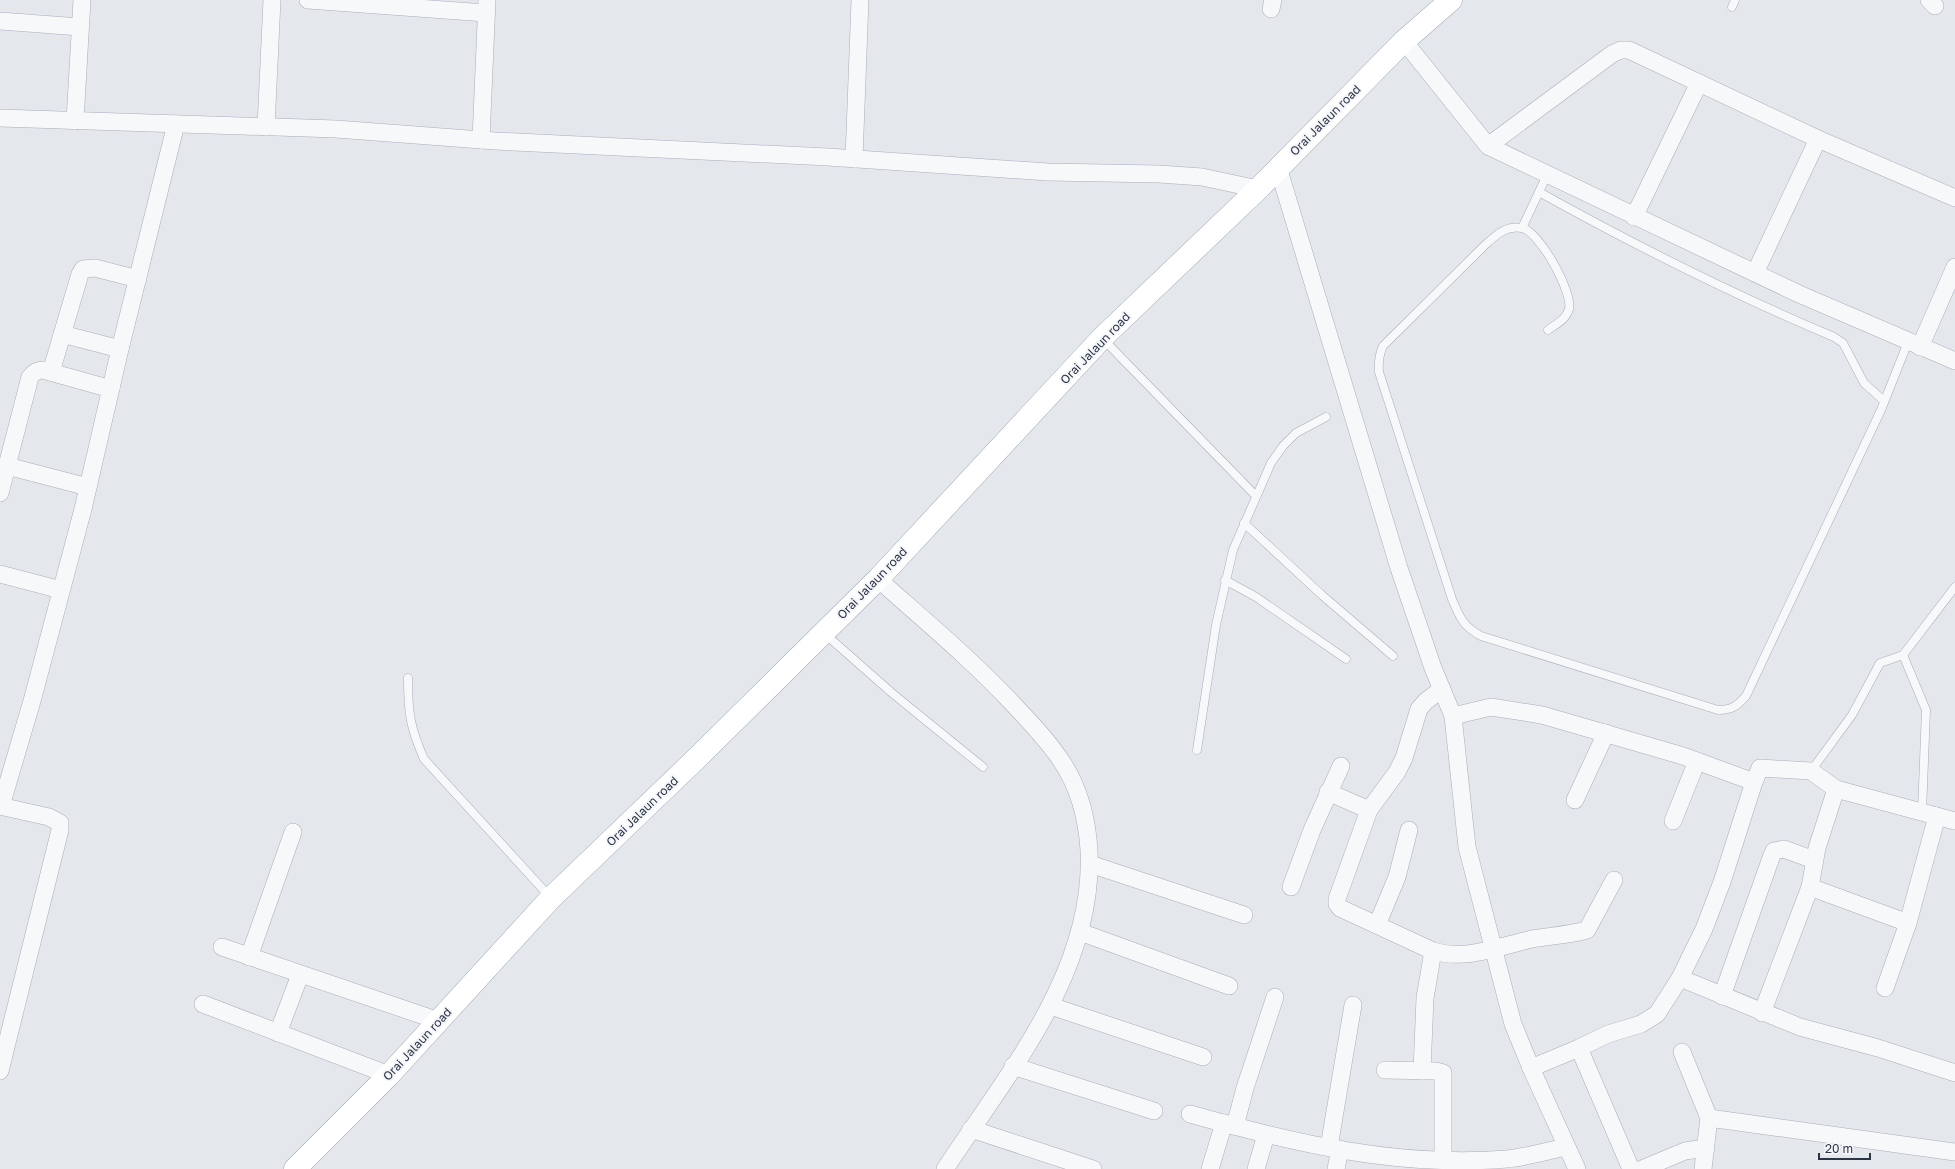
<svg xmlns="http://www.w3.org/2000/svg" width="1955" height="1169" viewBox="0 0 1955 1169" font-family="'Golos Text',sans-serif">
<rect width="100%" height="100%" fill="#e4e7ec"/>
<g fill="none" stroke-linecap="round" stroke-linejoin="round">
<!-- lane casing -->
<g stroke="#a9aeb7" stroke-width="9">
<g id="lane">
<path d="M1732,7L1735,0"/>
<path d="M1539,192C1636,246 1732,294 1834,337L1843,343L1864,383L1884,401"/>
<path d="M1522,228L1547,175"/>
<path d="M1548,330C1556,324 1566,320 1569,309C1573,292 1539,231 1522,228C1506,225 1496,235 1485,245L1383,346C1379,355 1378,362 1379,372L1452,599C1460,618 1463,626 1481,636L1718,710C1732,710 1737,706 1746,696L1881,410L1908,342"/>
<path d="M1102,338L1256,496"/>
<path d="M1244,523L1323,596L1393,656"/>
<path d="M1225,580L1256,597L1346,659"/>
<path d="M825,634L892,693L983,767"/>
<path d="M408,678C408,713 410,727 424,759L550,897"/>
<path d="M1197,750L1216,625L1233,550L1271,463L1283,446L1296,433L1326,417"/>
<path d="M1811,771L1852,715L1880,663L1903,655"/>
<path d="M1922,812L1926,710L1903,655L1955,587"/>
</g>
</g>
<!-- street casing -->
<g stroke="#a9aeb7" stroke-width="18">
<g id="street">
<path d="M308,0L486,13"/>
<path d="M1929,0L1935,6"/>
<path d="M1271,9L1273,0"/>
<path d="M0,21L80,27"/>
<path d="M1404,41L1488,146L1799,294L1955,361"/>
<path d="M0,118L336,129L495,141L828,157L1048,172L1159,174L1202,177L1258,189"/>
<path d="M75,121L82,0"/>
<path d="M266,127L272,0"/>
<path d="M481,140L487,0"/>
<path d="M1488,146L1612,54L1621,50H1629L1818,139L1955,198"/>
<path d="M854,159L860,0"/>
<path d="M1278,167L1399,568L1433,668L1453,716L1467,847L1513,1024L1531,1068L1577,1169"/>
<path d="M1634,217L1699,83"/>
<path d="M1755,273L1818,139"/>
<path d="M62,334L120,349"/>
<path d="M1920,347L1955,267"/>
<path d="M51,372L80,274L83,269L95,268L138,279"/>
<path d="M7,466L88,487"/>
<path d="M0,493L30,377C34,372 37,370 43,370L111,389"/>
<path d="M0,574L61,590"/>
<path d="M878,579C924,620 972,660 1014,705C1031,723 1049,742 1062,762C1080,789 1087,818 1089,850C1095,971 1008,1073 945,1169"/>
<path d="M1442,689L1426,701L1419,709L1404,758L1397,772L1369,810L1337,899V904L1340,908L1433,951C1466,961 1500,946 1532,939C1550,936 1569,935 1587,930L1614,880"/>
<path d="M1453,716L1491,707L1542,715L1683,756L1754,782"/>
<path d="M1328,792L1369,810"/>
<path d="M1575,800L1606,733"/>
<path d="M0,806L49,817L60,823V830L0,1071"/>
<path d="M1,806L32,701L83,509L120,349L176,124"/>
<path d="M1673,821L1697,761"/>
<path d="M1090,864L1244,915"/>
<path d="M1291,887L1312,830L1341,766"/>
<path d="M1810,887L1908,923"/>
<path d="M1377,925L1397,877L1409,830"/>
<path d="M1080,932L1229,986"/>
<path d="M222,947L439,1021"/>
<path d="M249,957L293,832"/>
<path d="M1680,978L1800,1027L1878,1048L1955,1073"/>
<path d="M1885,988L1908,923L1937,816"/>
<path d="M1722,996L1772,855L1774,851L1784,849L1814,860"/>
<path d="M203,1004L389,1075"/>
<path d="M1051,1006L1203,1057"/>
<path d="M1762,1013L1810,887L1817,848L1836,789"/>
<path d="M278,1033L300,975"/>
<path d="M1579,1048L1631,1169"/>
<path d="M1682,1052L1709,1118L1703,1169"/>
<path d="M1013,1066L1154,1111"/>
<path d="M1531,1068L1579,1048L1608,1034L1641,1024L1657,1014L1680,978L1704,929L1722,882L1754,782L1760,768L1811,771L1836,789L1955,821"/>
<path d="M1385,1070L1436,1071L1443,1073V1160"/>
<path d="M1422,1071L1425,998L1433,951"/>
<path d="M1190,1114C1293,1143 1399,1168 1507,1159C1527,1157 1547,1151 1566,1147"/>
<path d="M1709,1118L1955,1152"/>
<path d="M1235,1126L1245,1088L1275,997"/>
<path d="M971,1129L1093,1169"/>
<path d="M1329,1147L1353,1005"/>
<path d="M1210,1169L1224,1123"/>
<path d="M1256,1169L1266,1135"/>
<path d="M1336,1169L1340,1149"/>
<path d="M1642,1169L1685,1151L1706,1148"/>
</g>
</g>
<!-- primary casing -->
<g stroke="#a3abb8" stroke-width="23">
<path id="primary" d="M295,1169L389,1075L551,898L698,757L878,579L1102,338L1258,189L1404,41L1451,0"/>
</g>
<!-- lane -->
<use href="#lane" stroke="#f7f8fa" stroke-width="8"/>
<!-- street -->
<use href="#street" stroke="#f7f8fa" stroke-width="17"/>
<!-- primary -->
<use href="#primary" stroke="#fff" stroke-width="22"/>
</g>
<g text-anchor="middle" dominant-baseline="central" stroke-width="4" stroke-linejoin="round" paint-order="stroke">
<!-- street labels -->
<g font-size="12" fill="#2b3445" stroke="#f4f6f9">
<text transform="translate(1325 120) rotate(-45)">Orai Jalaun road</text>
<text transform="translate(1095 348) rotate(-46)">Orai Jalaun road</text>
<text transform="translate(872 583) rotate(-46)">Orai Jalaun road</text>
<text transform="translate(642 811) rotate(-44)">Orai Jalaun road</text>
<text transform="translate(417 1044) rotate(-47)">Orai Jalaun road</text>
</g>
</g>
<!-- scale -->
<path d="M1819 1153v6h51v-6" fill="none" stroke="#2b3445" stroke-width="2"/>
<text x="1825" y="1153" font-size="12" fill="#2b3445" stroke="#f4f6f9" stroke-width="3" paint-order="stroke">20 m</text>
</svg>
